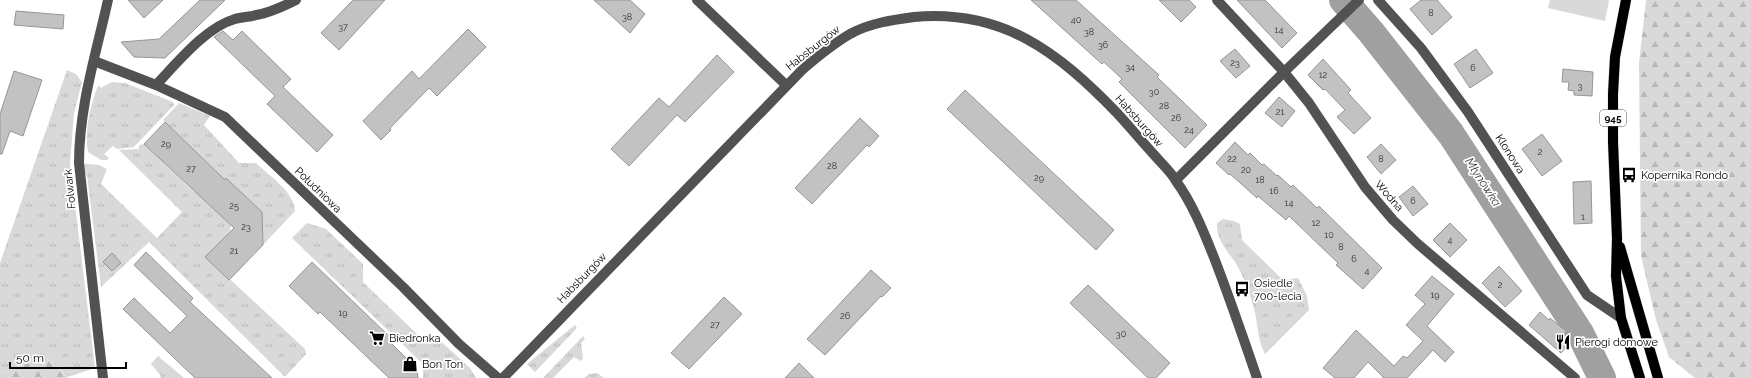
<svg xmlns="http://www.w3.org/2000/svg" width="1751" height="378" viewBox="0 0 1751 378" font-family="Raleway,sans-serif">
<defs>
<pattern id="grass-tufts" width="24" height="20" patternUnits="userSpaceOnUse"><rect width="24" height="20" fill="#d9d9d9"/><path d="M3 7l-1-3M5 7V3M7 7l1-3M15 17l-1-3M17 17v-4M19 17l1-3" fill="none" stroke="#b8b8b8"/></pattern>
<pattern id="forest-firs" width="22" height="20" patternUnits="userSpaceOnUse"><rect width="22" height="20" fill="#d9d9d9"/><path d="M5 1l3.5 6h-7zM16 11l3.5 6h-7z" fill="#b8b8b8"/></pattern>
</defs>
<rect width="100%" height="100%" fill="#fff"/>
<!-- grass -->
<g fill="url(#grass-tufts)">
<path d="M67,70L76,74L82,82L74,113L70,164L95,368L68,377L46,357L0,373V263Z"/>
<path d="M112,82L125,83L173,102L174,105L134,147L117,149L113,146L104,154L109,158L107,160H101L88,152C84,133 90,107 97,88L99,86L101,88Z"/>
<path d="M179,103L210,116L204,125L239,163H256C269,176 294,191 295,211L263,245L262,212L227,179L205,201L231,225L230,231L206,257L305,349L306,354L285,377L149,242L101,287L87,176L79,163L98,165L107,169L101,184L157,238L182,212L119,150L139,149V145L144,144L194,192L215,171L163,120Z"/>
<path d="M1223,219L1234,221L1240,224L1242,240L1283,280L1298,278L1307,296L1309,310L1265,354C1258,341 1258,327 1255,313C1252,298 1246,283 1239,269C1231,253 1216,243 1217,223Z"/>
<path d="M307,223L326,229L363,264V282L418,335H434L470,368L476,378H423V364L292,238Z"/>
<path d="M575,325L577,328L535,372L527,364Z"/>
<path d="M583,336L585,339L581,343L583,358L581,361L574,357L553,378H543Z"/>
<path d="M158,356L184,378H160L161,376L151,364Z"/>
<path d="M597,373L604,378H584L589,374Z"/>
</g>
<!-- forest -->
<g fill="url(#forest-firs)">
<path d="M1646,0H1751V378H1695L1669,357L1656,320L1641,256L1639,63Z"/>
<path d="M46,357L68,378H0V373Z"/>
</g>
<!-- green -->
<path fill="#d9d9d9" d="M1550,0H1609L1605,21L1548,8Z"/>
<g fill="none" stroke-linecap="round" stroke-linejoin="round">
<!-- river -->
<path stroke="#a0a0a0" stroke-width="28" d="M1343,0L1371,32L1451,134L1580,333L1602,378"/>
</g>
<!-- building -->
<g fill="#c2c2c2" stroke="#969696">
<path d="M128,0H163L144,18Z"/>
<path d="M200,0H225L165,58L134,57L121,42L159,39Z"/>
<path d="M353,0H385L339,50L321,33Z"/>
<path d="M594,0H630L645,14L630,33Z"/>
<path d="M1031,0H1076L1159,75L1157,77L1207,125L1185,148L1119,82L1122,79L1104,62L1102,64Z"/>
<path d="M1159,0H1189L1196,7L1181,22Z"/>
<path d="M1237,0H1265L1297,33L1282,48Z"/>
<path d="M1421,0H1437L1452,17L1432,35L1410,9Z"/>
<path d="M16,11L64,15L63,29L14,25Z"/>
<path d="M468,29L486,47L437,96L429,88L390,128L391,130L381,140L363,121L412,71L419,79Z"/>
<path d="M223,31L233,40L242,31L291,79L283,87L333,135L317,152L267,104L275,96L214,37Z"/>
<path d="M1235,49L1250,66L1236,78L1220,61Z"/>
<path d="M1476,49L1493,73L1470,88L1454,64Z"/>
<path d="M717,55L734,72L685,122L677,115L629,166L611,149L659,98L669,107Z"/>
<path d="M1323,59L1351,90L1348,93L1371,118L1354,134L1337,117L1345,110L1325,89L1323,90L1308,75Z"/>
<path d="M1563,69L1593,72L1592,96L1574,95V91L1568,90L1569,82H1562Z"/>
<path d="M14,71L42,80L23,136L10,131L2,154H0V114Z"/>
<path d="M965,90L1114,230L1096,250L947,109Z"/>
<path d="M1279,97L1295,111L1282,127L1265,113Z"/>
<path d="M860,118L879,136L869,147L867,145L812,204L795,188Z"/>
<path d="M165,122L225,180L226,178L262,212L263,245L229,280L205,257L234,228L144,144Z"/>
<path d="M1542,134L1562,161L1542,176L1522,149Z"/>
<path d="M1235,142L1248,155L1250,153L1262,165L1264,164L1277,176L1278,175L1291,187L1293,185L1317,208L1319,206L1382,268L1363,289L1336,265L1338,263L1289,216L1286,220L1258,196L1257,198L1230,174L1229,175L1216,163Z"/>
<path d="M1381,144L1396,160L1381,174L1367,157Z"/>
<path d="M1591,181L1592,223L1574,224L1573,182Z"/>
<path d="M1413,186L1428,204L1413,216L1399,197Z"/>
<path d="M1450,223L1467,240L1450,257L1433,240Z"/>
<path d="M146,252L193,298L190,302L272,378H195L123,309L134,298L170,333L187,316L134,265Z"/>
<path d="M112,253L121,263L112,271L103,262Z"/>
<path d="M312,262L391,338L389,341L417,369L418,378H389L320,312L318,314L289,286Z"/>
<path d="M1499,266L1522,291L1505,307L1482,283Z"/>
<path d="M871,270L891,288L882,297L881,296L825,355L807,339Z"/>
<path d="M1432,276L1454,294L1427,326L1454,352L1445,362L1433,350L1407,378H1383V377L1368,362L1354,378H1335L1323,368L1356,330L1394,366L1403,356L1407,358L1423,341L1406,325L1425,304L1415,295Z"/>
<path d="M1088,285L1170,363L1156,378H1148L1070,303Z"/>
<path d="M724,297L742,314L689,369L671,353Z"/>
<path d="M1540,312L1549,320L1550,318L1566,331L1564,334L1570,342L1561,353L1529,325Z"/>
<path d="M799,363L814,378H785Z"/>
</g>
<g fill="none" stroke-linecap="round" stroke-linejoin="round">
<!-- major casing -->
<g stroke="#dbdbdb" stroke-width="11">
<g id="major">
<path d="M1626,0L1615,57L1613,94V142L1617,238L1616,276L1621,318L1640,378"/>
<path d="M1620,247L1658,378"/>
</g>
</g>
<!-- minor -->
<g stroke="#525252" stroke-width="10">
<path d="M697,0L786,85"/>
<path d="M1217,0L1284,72L1309,103L1365,187L1393,220L1418,244L1575,378"/>
<path d="M1378,0L1421,48L1468,112L1587,295L1621,318"/>
<path d="M94,61L156,85L225,117L403,287L459,344L498,378"/>
<path d="M156,85C177,63 206,27 235,19C242,17 250,17 256,15C270,13 284,6 296,0"/>
<path d="M1176,180L1284,72L1359,0"/>
<path d="M103,378L79,163C79,107 96,54 108,0"/>
<path d="M503,378L802,70C817,57 833,44 850,34C870,23 892,20 914,17C1003,9 1058,52 1117,113C1130,127 1143,143 1157,158C1163,165 1171,172 1176,181C1192,203 1203,230 1213,255C1229,296 1243,337 1257,378"/>
</g>
<!-- major -->
<use href="#major" stroke="#000" stroke-width="10"/>
</g>
<!-- icons -->
<defs>
<g id="bus-bare" transform="scale(1.2)"><path d="M-5-6H5V4H4V6H2V4H-2V6H-4V4H-5ZM-3.5-4V0h7V-4ZM-3.5 1.2v1.5H-2V1.2ZM2 1.2v1.5H3.5V1.2Z" fill="#000" stroke="#fff" stroke-width="2.5" paint-order="stroke"/></g>
<g id="supermarket-bare" transform="scale(1.2)"><path d="M-6-5.5h2.5l.6 2H6L4.5 2H-2.5L-4.4-4H-6ZM-1.5 3.2a1.3 1.3 0 1 0 .1 0ZM3 3.2a1.3 1.3 0 1 0 .1 0Z" fill="#000" stroke="#fff" stroke-width="2.5" paint-order="stroke"/></g>
<g id="restaurant-bare" transform="scale(1.2)"><path d="M-5-6h1v4h1v-4h1v4h1v-4h1v5L-1.5 .5V6h-2V.5L-5-1ZM5-6V6H3V1.5H1.5Q1.5-4 5-6Z" fill="#000" stroke="#fff" stroke-width="2.5" paint-order="stroke"/></g>
<g id="shop-bare" transform="scale(1.2)"><path d="M-5-2.5h2.3a2.7 3.5 0 0 1 5.4 0H5L5.5 6h-11ZM-1.5-2.5h3a1.5 2.3 0 0 0-3 0Z" fill="#000" stroke="#fff" stroke-width="2.5" paint-order="stroke"/></g>
</defs>
<g fill-rule="evenodd">
<use href="#bus-bare" x="1629" y="175"/>
<use href="#bus-bare" x="1242" y="289"/>
<use href="#supermarket-bare" x="377" y="338"/>
<use href="#restaurant-bare" x="1563" y="342"/>
<use href="#shop-bare" x="410" y="364"/>
</g>
<g text-anchor="middle" dominant-baseline="central" stroke-width="3.5" stroke-linejoin="round" paint-order="stroke">
<!-- number labels -->
<g font-size="9" fill="#303030">
<text x="1431" y="13">8</text>
<text x="627" y="17">38</text>
<text x="1076" y="20">40</text>
<text x="343" y="27">37</text>
<text x="1279" y="30">14</text>
<text x="1089" y="32">38</text>
<text x="1103" y="45">36</text>
<text x="1235" y="63">23</text>
<text x="1130" y="67">34</text>
<text x="1473" y="68">6</text>
<text x="1323" y="75">12</text>
<text x="1580" y="86">3</text>
<text x="1154" y="92">30</text>
<text x="1164" y="106">28</text>
<text x="1280" y="112">21</text>
<text x="1176" y="118">26</text>
<text x="1189" y="130">24</text>
<text x="166" y="144">29</text>
<text x="1540" y="152">2</text>
<text x="1232" y="159">22</text>
<text x="1381" y="159">8</text>
<text x="832" y="166">28</text>
<text x="191" y="169">27</text>
<text x="1246" y="170">20</text>
<text x="1039" y="178">29</text>
<text x="1260" y="180">18</text>
<text x="1274" y="191">16</text>
<text x="1413" y="201">6</text>
<text x="1289" y="203">14</text>
<text x="234" y="206">25</text>
<text x="1583" y="217">1</text>
<text x="1316" y="223">12</text>
<text x="246" y="227">23</text>
<text x="1329" y="235">10</text>
<text x="1450" y="240">4</text>
<text x="1341" y="247">8</text>
<text x="234" y="251">21</text>
<text x="1354" y="259">6</text>
<text x="1367" y="271">4</text>
<text x="1500" y="285">2</text>
<text x="1435" y="295">19</text>
<text x="343" y="313">19</text>
<text x="845" y="316">26</text>
<text x="715" y="325">27</text>
<text x="1121" y="334">30</text>
</g>
<!-- shield labels -->
<rect fill="#fff" stroke="#4c4c4c" stroke-width="1" x="1600" y="110" width="26" height="16" rx="3"/>
<g font-size="10" font-weight="bold" fill="#000">
<text x="1613" y="118">945</text>
</g>
<!-- street labels -->
<g font-size="11" fill="#000" stroke="#fff">
<text transform="translate(813 48) rotate(-38)">Habsburgów</text>
<text transform="translate(1139 121) rotate(48)">Habsburgów</text>
<text transform="translate(1510 154) rotate(57)">Klonowa</text>
<text transform="translate(70 189) rotate(-96)">Folwark</text>
<text transform="translate(318 190) rotate(44)">Południowa</text>
<text transform="translate(1389 196) rotate(49)">Wodna</text>
<text transform="translate(582 278) rotate(-46)">Habsburgów</text>
</g>
<!-- poi labels -->
<g font-size="11" fill="#000" stroke="#fff" text-anchor="start">
<text x="1641" y="175">Kopernika Rondo</text>
<text x="1254" y="283">Osiedle<tspan x="1254" dy="13">700-lecia</tspan></text>
<text x="389" y="338">Biedronka</text>
<text x="1575" y="342">Pierogi domowe</text>
<text x="422" y="364">Bon Ton</text>
</g>
<!-- water labels -->
<g font-size="12" font-style="italic" fill="#414141" stroke="#fff">
<text transform="translate(1483 182) rotate(57)">Młynówka</text>
</g>
</g>
<!-- scale -->
<path d="M10 362v6h116v-6" fill="none" stroke="#000000" stroke-width="2"/>
<text x="16" y="362" font-size="12" fill="#000000" stroke="#ffffff" stroke-width="3" paint-order="stroke">50 m</text>
</svg>
